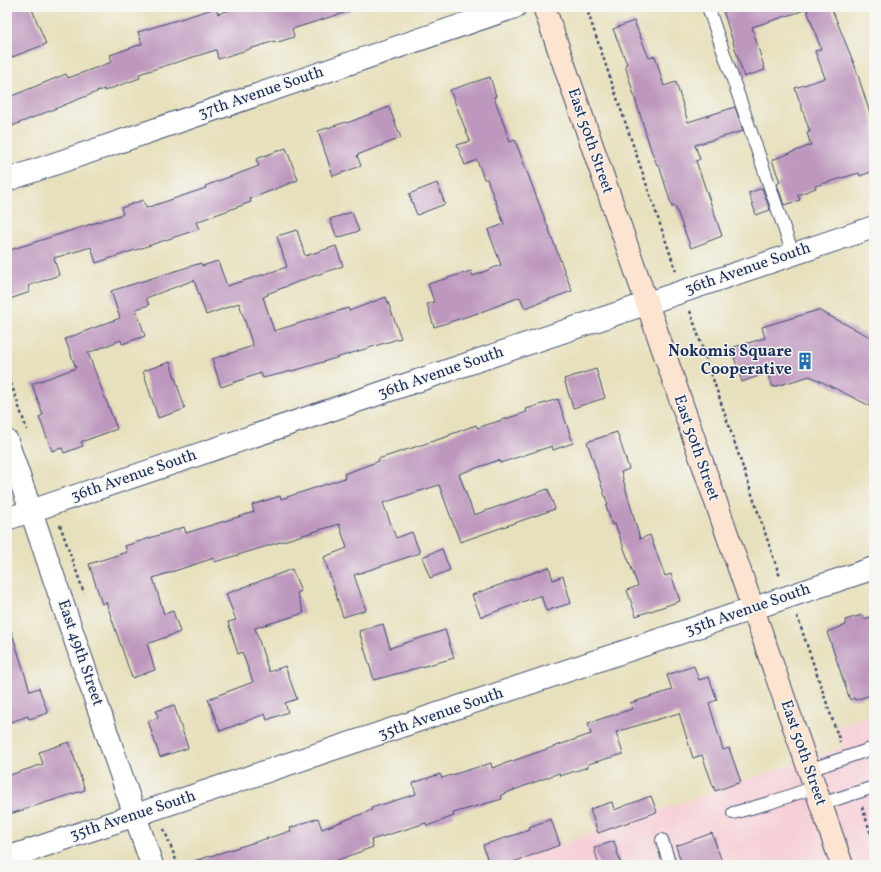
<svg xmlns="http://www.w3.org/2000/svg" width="881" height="872" viewBox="0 0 881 872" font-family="Vollkorn,serif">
<rect width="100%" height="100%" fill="#f6f6f2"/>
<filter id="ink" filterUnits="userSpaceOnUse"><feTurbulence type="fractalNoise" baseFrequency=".025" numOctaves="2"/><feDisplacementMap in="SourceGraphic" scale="8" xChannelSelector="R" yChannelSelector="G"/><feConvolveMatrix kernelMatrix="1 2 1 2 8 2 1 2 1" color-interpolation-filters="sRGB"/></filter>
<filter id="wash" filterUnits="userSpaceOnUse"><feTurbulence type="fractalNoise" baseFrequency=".012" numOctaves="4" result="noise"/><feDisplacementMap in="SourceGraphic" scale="16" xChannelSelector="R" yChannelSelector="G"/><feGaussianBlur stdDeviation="0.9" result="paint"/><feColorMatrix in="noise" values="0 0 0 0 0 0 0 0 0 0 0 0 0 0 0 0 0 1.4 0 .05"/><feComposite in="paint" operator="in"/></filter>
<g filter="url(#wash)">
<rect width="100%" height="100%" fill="#e7e0bc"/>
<!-- built -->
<path fill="#f6cfd7" d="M874,714V865H501L843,747L836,727Z"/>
<g id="blocks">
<!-- building -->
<g fill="#be97be">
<path d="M7,7H31L46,44L7,59Z"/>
<path d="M239,7H349L350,11L292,29L294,37L275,43V41L218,59L216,50L139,74L140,78L104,91V89L7,128V98L66,74L68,78L112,62L110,55L142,44L138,32L216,8L218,14Z"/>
<path d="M722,7H801L802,11L752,27L765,70L744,77Z"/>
<path d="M806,7H831L855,66L874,126V171L860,176L859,173L815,186L816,188L798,195L800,200L784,205L777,184L780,182L772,160L811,145L807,133L810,132L795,88L825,78L815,51L821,49Z"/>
<path d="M634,21L649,58L655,56L664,86L676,82L688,122L735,107L743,131L695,145L700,159L696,161L722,236L691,248L675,206L672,207L659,165H657L651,150L634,95L625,65L627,64L613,29Z"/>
<path d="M490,77L496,96L494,97L510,142L515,140L572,291L525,308L520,297L481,312L434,327L427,304L434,302L428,284L471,271L473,276L501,265L488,230L504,224L487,179H484L477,160L465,165L457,145L470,141L450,90Z"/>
<path d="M389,107L401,138L357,155L361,166L333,176L318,131L346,122L347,123Z"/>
<path d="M286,148L298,180L250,199L251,202L196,222L199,229L96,263L91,247L54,258L59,275L28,286L30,292L7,300V251L123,214L121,208L143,200L146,208L206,188L205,186L259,166L256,159Z"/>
<path d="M437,183L445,204L417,215L409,194Z"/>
<path d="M762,188L770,210L756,215L749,193Z"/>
<path d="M352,212L359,231L337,238L330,219Z"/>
<path d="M297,230L305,256L336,246L343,266L305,279L267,294L268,295L263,297L274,331L348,308L349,311L386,297L401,338L300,369L263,378L261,373L221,387L212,359L253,346L239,303L206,315L194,280L146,298L149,305L136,309L145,336L122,344L121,340L88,353L117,429L81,442L83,446L64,453L62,448L52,451L39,417L43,415L32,384L76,368L65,339L120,318L111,291L201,263L202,266L218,261L227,286L287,267L277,236Z"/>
<path d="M818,310L874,339V408L810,376L773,387L767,373L742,382L731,348L765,338L762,327Z"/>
<path d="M170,362L185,409L158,418L143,371Z"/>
<path d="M596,369L605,398L573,408L564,379Z"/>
<path d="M558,399L573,443L553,450L552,446L500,463L499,460L459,474L474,515L548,489L555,509L460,542L439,485L383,503L396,538L412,532L420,553L354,575L366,610L343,617L324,557L347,548L339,524L215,562L214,558L153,578L164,614L173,611L180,632L147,644L155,670L132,678L106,602L102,604L89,564L127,552L125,546L184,527L186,533L254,512L252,505L280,496L281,499L345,478L344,474L379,461L378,459L449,436V435L476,425L477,428L527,412L526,409Z"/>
<path d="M617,432L629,469L621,472L640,539L650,535L665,576L671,574L680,601L636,616L627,590L638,586L615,524L612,525L606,506L608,505L587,442Z"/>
<path d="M442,549L450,570L430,578L422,557Z"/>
<path d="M549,567L553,580L563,576L571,603L546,611L541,595L481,617L472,595Z"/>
<path d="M292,569L301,591L297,593L304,613L255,628L269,672L285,666L297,699L285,703L288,712L267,720L265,714L220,731L208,699L253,682L242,652L238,654L228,622L236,620L226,594Z"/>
<path d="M862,615L864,619L874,616V694L855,700L854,698L850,700L827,632L846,625L845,620Z"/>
<path d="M383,624L390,648L445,630L454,658L374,680L359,631Z"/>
<path d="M7,630H11L30,691L39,688L48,713L29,719L28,716L11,722L7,710Z"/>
<path d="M694,666L699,680L709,677L717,700L709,703L723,750L729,748L741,782L715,791L702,755L693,758L679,713L616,732L623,754L588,764V767L560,776L559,773L501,795L502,799L453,813L454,816L427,826L426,823L371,840L373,847L324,865H194V861L291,831L290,828L318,818L322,829L372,810L371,808L416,794L413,783L440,774L442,778L491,763L492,768L591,734L588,723L632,709L630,703L672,690L667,675Z"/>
<path d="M174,705L188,748L160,757L148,721L158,718L156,711Z"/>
<path d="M69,742L85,790L7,815V776L43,764L39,752Z"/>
<path d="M651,796L657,812L598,833L590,809L612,802L614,810Z"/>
<path d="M551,819L560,845L513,862L514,865H489L483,845L530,830L529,827Z"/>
<path d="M712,833L723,865H682L676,846Z"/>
<path d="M614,841L621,865H599L594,848Z"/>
</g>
</g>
</g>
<g filter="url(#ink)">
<use href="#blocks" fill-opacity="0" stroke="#3a4a6c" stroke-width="1"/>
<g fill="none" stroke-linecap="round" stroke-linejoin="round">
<!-- lane casing -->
<g stroke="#3a4a6c" stroke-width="14">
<g id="lane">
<path d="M708,7L793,254"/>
<path d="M809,770L874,748"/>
<path d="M821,804L874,787"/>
<path d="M733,813L769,803L815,787"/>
<path d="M662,840L670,865"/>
</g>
</g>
<!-- street casing -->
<g stroke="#3a4a6c" stroke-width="24">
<g id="street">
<path d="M7,180L515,7"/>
<path d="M7,441L152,865"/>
<path d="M7,519L874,227"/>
<path d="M7,858L874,568"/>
</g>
</g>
<!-- secondary casing -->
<g stroke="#3a4a6c" stroke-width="24">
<path id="secondary" d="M544,7L842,865"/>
</g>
<!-- path -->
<g stroke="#3a4a6c" stroke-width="2.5" stroke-dasharray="3 3" stroke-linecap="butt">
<path d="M586,7L676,271"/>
<path d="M690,311L780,577"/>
<path d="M7,372L27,430"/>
<path d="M60,525L84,593"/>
<path d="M797,616L840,742"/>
<path d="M862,807L874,843"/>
<path d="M164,829L178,865"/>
</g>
<!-- lane -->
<use href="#lane" stroke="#fff" stroke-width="12"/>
<!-- street -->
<use href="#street" stroke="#fff" stroke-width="22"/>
<!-- secondary -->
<use href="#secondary" stroke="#fde4d1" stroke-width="22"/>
</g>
</g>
<!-- icons -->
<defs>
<g id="building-bare" transform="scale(1.38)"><path d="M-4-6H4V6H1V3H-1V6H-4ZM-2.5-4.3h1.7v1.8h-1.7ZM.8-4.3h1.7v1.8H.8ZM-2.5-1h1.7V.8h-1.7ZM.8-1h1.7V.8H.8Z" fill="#1f6fb2" stroke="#f6f6f2" stroke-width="2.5" paint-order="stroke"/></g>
</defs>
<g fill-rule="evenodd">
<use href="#building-bare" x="805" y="361"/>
</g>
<g text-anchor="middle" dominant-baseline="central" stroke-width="3" stroke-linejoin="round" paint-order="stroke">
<!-- street labels -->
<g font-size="16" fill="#1b2f5e" stroke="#f6f6f2">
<text transform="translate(261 93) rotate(-19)">37th Avenue South</text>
<text transform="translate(590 141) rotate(71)">East 50th Street</text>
<text transform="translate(748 269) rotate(-19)">36th Avenue South</text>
<text transform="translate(441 373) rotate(-19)">36th Avenue South</text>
<text transform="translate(696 448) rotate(71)">East 50th Street</text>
<text transform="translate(134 476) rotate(-19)">36th Avenue South</text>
<text transform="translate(748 610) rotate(-19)">35th Avenue South</text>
<text transform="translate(80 653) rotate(71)">East 49th Street</text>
<text transform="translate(441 714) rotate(-19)">35th Avenue South</text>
<text transform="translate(803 753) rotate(71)">East 50th Street</text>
<text transform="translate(133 816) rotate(-18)">35th Avenue South</text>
</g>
<!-- poi labels -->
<g font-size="16" font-weight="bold" fill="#1b2f5e" stroke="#f6f6f2" text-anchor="end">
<text x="792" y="352">Nokomis Square<tspan x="792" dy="18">Cooperative</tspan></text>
</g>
</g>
<!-- margin -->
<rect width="881" height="872" fill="none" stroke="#f6f6f2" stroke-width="24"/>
</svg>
